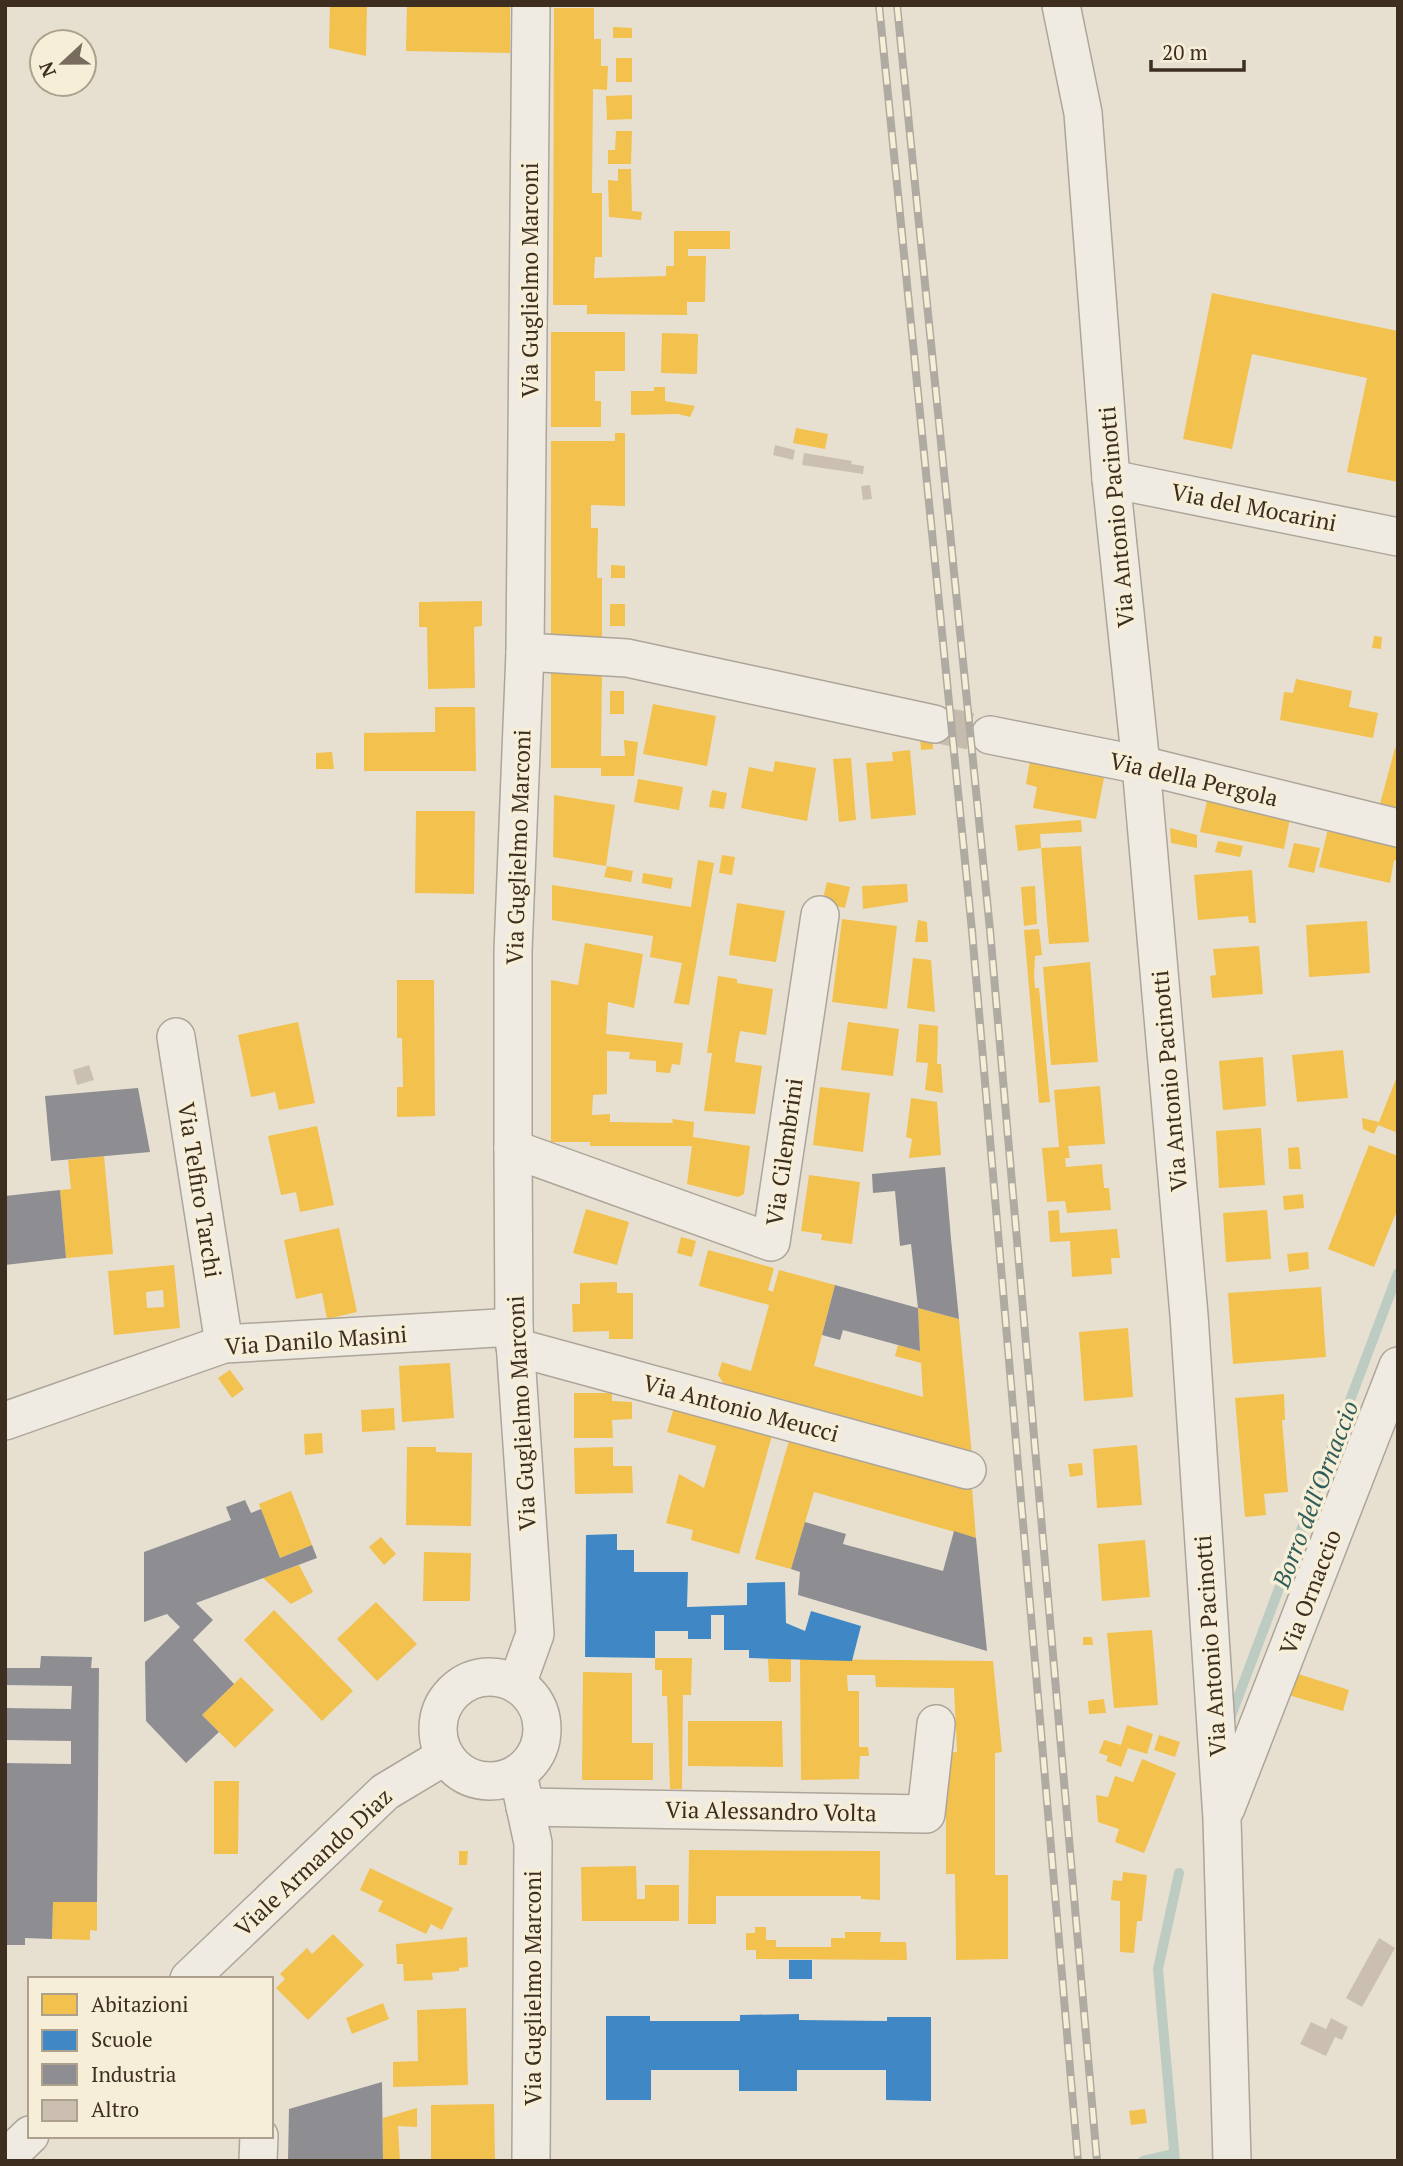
<svg xmlns="http://www.w3.org/2000/svg" width="1403" height="2166" viewBox="0 0 1403 2166" font-family="'PT Serif',serif">
<rect width="100%" height="100%" fill="#e7e0d1"/>
<!-- homes -->
<g fill="#f2c14e" fill-rule="evenodd">
<path d="M330,5H367L366,56L329,48Z"/>
<path d="M407,5H510V53L406,51Z"/>
<path d="M554,8H594V39H601V66H608L607,90L593,89L592,193H602V257H595L594,278L666,276V266H674V231H730V249H688V256H706L705,302H687V315L587,314V305H553Z"/>
<path d="M613,27L632,28V38H613Z"/>
<rect x="616" y="58" width="16" height="24"/>
<path d="M632,95V119L607,120L606,96Z"/>
<path d="M616,131H632L631,164H608V150H615Z"/>
<path d="M618,169H631L632,211L642,212L641,220L609,217L608,180L618,181Z"/>
<path d="M1212,293L1398,331V482L1347,472L1367,378L1252,354L1232,449L1183,439Z"/>
<path d="M551,332H625V371H595V401H601V427H551Z"/>
<path d="M662,333L698,334L697,374L661,373Z"/>
<path d="M654,387H665V401L695,406L690,417L678,414L631,415V391H654Z"/>
<path d="M796,428L828,434L825,449L793,443Z"/>
<path d="M615,433H625V506L591,505V528H598L597,578H602V648L551,647V441H615Z"/>
<path d="M611,565L625,566V578H611Z"/>
<path d="M482,601V626L474,627L475,688L428,689L427,627H419V602Z"/>
<rect x="610" y="604" width="15" height="22"/>
<path d="M1374,636L1382,637L1381,649L1372,648Z"/>
<path d="M551,664L602,669L601,756H625L624,740L638,742L634,776H601V768H551Z"/>
<path d="M1296,679L1352,691L1349,707L1378,713L1373,738L1280,720L1284,692L1293,693Z"/>
<rect x="610" y="691" width="14" height="23"/>
<path d="M653,704L716,716L707,766L643,754Z"/>
<path d="M435,707H475L476,771H364V733L435,732Z"/>
<path d="M932,732L933,749L921,750L920,737Z"/>
<path d="M1395,748L1398,749V810L1380,804Z"/>
<path d="M910,750L916,815L871,819L866,763L893,761L892,752Z"/>
<path d="M332,752L334,769H316V753Z"/>
<path d="M851,758L856,820L839,822L833,759Z"/>
<path d="M775,761L816,768L807,821L741,808L749,767L773,772Z"/>
<path d="M1030,761L1104,778L1096,819L1033,808L1037,787L1026,784Z"/>
<path d="M638,779L683,787L679,810L634,802Z"/>
<path d="M712,790L727,793L724,809L709,807Z"/>
<path d="M554,795L615,805L606,866L553,857Z"/>
<path d="M1208,797L1291,813L1284,849L1200,832Z"/>
<path d="M416,811H475L474,894L415,893Z"/>
<path d="M1081,820L1082,832L1040,834L1041,848L1018,851L1015,825Z"/>
<path d="M1330,820L1398,835V861L1394,860L1390,883L1319,867Z"/>
<path d="M1170,828L1197,835V848L1171,843Z"/>
<path d="M1218,841L1243,846L1240,857L1215,852Z"/>
<path d="M1294,843L1320,848L1314,873L1288,867Z"/>
<path d="M1081,846L1089,942L1049,944L1041,848Z"/>
<path d="M722,855L735,857L732,875L719,873Z"/>
<path d="M698,860L714,863L689,1005L674,1003L682,963L650,957L653,936L552,920V885L691,907Z"/>
<path d="M607,866L633,871L631,882L604,877Z"/>
<path d="M1252,870L1256,923H1249L1248,916L1198,920L1194,875Z"/>
<path d="M643,873L673,878L671,889L642,883Z"/>
<path d="M827,882L850,887L845,908L822,903Z"/>
<path d="M907,884L908,902L863,909L862,886Z"/>
<path d="M1035,886L1037,924L1024,926L1021,887Z"/>
<path d="M737,903L785,911L776,962L729,955Z"/>
<path d="M842,919L897,926L887,1009L832,1002Z"/>
<path d="M918,920L927,922L928,942H915Z"/>
<path d="M1367,921L1370,973L1309,977L1306,925Z"/>
<path d="M1039,929L1042,955L1035,956L1034,976L1035,988H1039L1050,1102L1039,1103L1024,930Z"/>
<path d="M585,943L643,954L634,1008L608,1002L606,1034L683,1043L680,1065L672,1064L670,1073L656,1072V1061L629,1059L630,1052L607,1051V1094L593,1095L592,1115L610,1114V1122L673,1123L672,1119L694,1122L693,1137L750,1146L744,1194L738,1197L687,1184L692,1146H590V1142H551V980L578,985Z"/>
<path d="M1259,946L1263,994L1212,998L1210,976L1216,975L1213,949Z"/>
<path d="M913,958L931,960L935,1012L907,1008Z"/>
<path d="M1090,962L1098,1062L1051,1065L1043,967Z"/>
<path d="M718,976L737,979V983L773,989L766,1035L740,1031L737,1047L735,1062L762,1066L755,1114L704,1111L712,1053H707Z"/>
<path d="M397,980H434L435,1116L397,1117V1087H403L402,1038H397Z"/>
<path d="M298,1022L315,1103L279,1110L275,1092L251,1097L238,1035Z"/>
<path d="M848,1022L899,1029L893,1076L841,1070Z"/>
<path d="M919,1024L938,1026L937,1064H941L943,1093L925,1090L928,1063L916,1062Z"/>
<path d="M1343,1050L1348,1098L1297,1102L1292,1055Z"/>
<path d="M1263,1057L1266,1106L1223,1110L1219,1061Z"/>
<path d="M1398,1074V1133L1378,1125L1374,1134L1363,1129L1362,1118L1379,1122Z"/>
<path d="M1100,1086L1105,1144L1068,1146L1070,1158H1065L1066,1167L1102,1164L1104,1188H1109L1111,1210L1067,1213L1065,1201L1047,1202L1042,1148L1059,1147L1054,1090Z"/>
<path d="M820,1087L870,1093L863,1152L813,1145Z"/>
<path d="M911,1098L937,1102L941,1155L909,1158L912,1139L906,1137Z"/>
<path d="M317,1126L334,1205L300,1212L296,1192L281,1195L268,1136Z"/>
<path d="M1261,1128L1265,1185L1219,1188L1216,1131Z"/>
<path d="M1369,1145L1398,1156V1208L1374,1267L1328,1249Z"/>
<path d="M1299,1147L1301,1169H1289L1288,1148Z"/>
<path d="M104,1156L113,1254L66,1258L60,1190L71,1189L68,1160Z"/>
<path d="M809,1175L860,1182L852,1244L821,1240L822,1234L801,1231Z"/>
<path d="M1303,1194L1304,1208L1284,1210L1283,1196Z"/>
<path d="M586,1209L629,1222L617,1265L573,1253Z"/>
<path d="M1059,1210L1060,1233L1117,1229L1120,1258H1111L1112,1274L1072,1277L1070,1241L1050,1242L1048,1211Z"/>
<path d="M1267,1210L1271,1259L1226,1262L1223,1213Z"/>
<path d="M339,1228L357,1312L327,1319L322,1293L296,1299L284,1240Z"/>
<path d="M681,1237L696,1241L692,1257L677,1253Z"/>
<path d="M708,1250L774,1268L768,1290L773,1292L779,1270L835,1285L814,1366L923,1397L921,1363L895,1356L898,1345L920,1351L918,1308L959,1319L972,1456L725,1385L718,1375L722,1362L751,1371L769,1305L699,1286Z"/>
<path d="M1308,1252L1309,1269L1289,1272L1287,1254Z"/>
<path d="M174,1265L180,1328L114,1335L108,1271ZM163,1290L164,1307L147,1308L146,1292Z"/>
<path d="M617,1282V1293H633V1339H609V1331L573,1332L572,1304H580V1283Z"/>
<path d="M1321,1287L1326,1357L1233,1364L1228,1293Z"/>
<path d="M1128,1328L1133,1397L1084,1401L1079,1332Z"/>
<path d="M450,1363L454,1418L402,1422L399,1366Z"/>
<path d="M230,1370L244,1389L232,1398L218,1378Z"/>
<path d="M574,1393H612V1401L632,1402V1419L612,1420L613,1438H574Z"/>
<path d="M1284,1394L1285,1420H1282L1288,1492L1264,1494L1266,1515L1245,1517L1235,1398Z"/>
<path d="M675,1404L773,1432L739,1554L691,1540L693,1530L666,1523L679,1474L704,1488L716,1446L667,1432Z"/>
<path d="M394,1408L395,1430L362,1432L361,1410Z"/>
<path d="M322,1433L323,1453L305,1455L304,1434Z"/>
<path d="M790,1437L972,1488L976,1538L814,1492L791,1569L755,1559Z"/>
<path d="M1137,1445L1142,1505L1097,1508L1093,1449Z"/>
<path d="M407,1447H436V1452L472,1453L471,1526L406,1525Z"/>
<path d="M613,1447V1466H632L633,1493L575,1494L574,1448Z"/>
<path d="M1082,1463L1083,1475L1070,1477L1068,1464Z"/>
<path d="M291,1491L312,1545L280,1558L259,1504Z"/>
<path d="M381,1537L396,1554L384,1565L369,1547Z"/>
<path d="M1145,1540L1150,1597L1102,1601L1098,1544Z"/>
<path d="M424,1552L471,1553L470,1601H423Z"/>
<path d="M299,1565L313,1592L291,1604L263,1578Z"/>
<path d="M376,1602L417,1644L377,1681L337,1639Z"/>
<path d="M274,1610L353,1691L322,1721L244,1640Z"/>
<path d="M1152,1630L1158,1705L1114,1708L1107,1633Z"/>
<path d="M1083,1637H1092L1093,1645H1083Z"/>
<path d="M655,1658H692L691,1695H683L682,1789H670L667,1696H662V1670H655Z"/>
<path d="M768,1659H791V1682H769Z"/>
<path d="M800,1659L993,1661L1002,1752L995,1753V1875H1008V1959L956,1960L955,1874H946V1753L957,1752L954,1688L876,1687L875,1675H847L848,1691H859V1747H868L869,1756H860L859,1779L801,1780Z"/>
<path d="M583,1672L632,1673V1743H653V1780H582Z"/>
<path d="M1292,1672L1349,1690L1343,1711L1285,1694Z"/>
<path d="M241,1677L274,1710L235,1748L202,1715Z"/>
<path d="M1104,1699L1106,1713L1089,1714L1088,1701Z"/>
<path d="M688,1721H782L783,1767L688,1766Z"/>
<path d="M1127,1725L1153,1734L1147,1754L1128,1748L1121,1767L1106,1761L1108,1756L1099,1753L1104,1740L1121,1745Z"/>
<path d="M1159,1735L1180,1742L1175,1757L1154,1750Z"/>
<path d="M1142,1759L1176,1773L1144,1853L1115,1842L1119,1829L1098,1822L1096,1795L1108,1797L1115,1776L1133,1782Z"/>
<path d="M214,1781H239L238,1854H214Z"/>
<path d="M689,1850L880,1851V1900L861,1899V1896H716V1924H688Z"/>
<path d="M459,1851H468L467,1865H459Z"/>
<path d="M636,1866L637,1899H645V1885H679V1921H582L581,1867Z"/>
<path d="M370,1868L453,1908L442,1930L431,1924L426,1934L378,1911L383,1901L360,1890Z"/>
<path d="M1123,1872L1147,1875L1142,1921H1137L1134,1953L1120,1952V1901L1111,1900L1113,1880L1122,1881Z"/>
<path d="M53,1902H97V1931L90,1930V1940L52,1939Z"/>
<path d="M755,1927H766V1940H776V1947H831V1938H845V1932H881L880,1942H906L907,1960L756,1959V1950H746V1933H755Z"/>
<path d="M333,1934L364,1965L308,2020L276,1988L285,1979L280,1974L307,1948L312,1954Z"/>
<path d="M467,1937L468,1967L459,1968V1971L432,1973L433,1980L404,1981L403,1964H397L396,1944Z"/>
<path d="M383,2003L389,2019L352,2034L346,2018Z"/>
<path d="M466,2008L468,2085L393,2087V2062L418,2061L417,2010Z"/>
<path d="M494,2104L495,2161H431V2105Z"/>
<path d="M417,2108V2127L398,2126L400,2161H383V2118Z"/>
<path d="M1145,2109L1147,2123L1131,2125L1129,2111Z"/>
</g>
<!-- schools -->
<g fill="#3f88c5">
<path d="M617,1534V1550H634V1572H688L687,1607L747,1605V1583L785,1582L786,1623L805,1631L811,1611L861,1626L852,1661L749,1658V1650H724V1615H711V1639H688V1631H655V1658L585,1657L586,1535Z"/>
<rect x="789" y="1960" width="23" height="19"/>
<path d="M799,2014V2020L887,2021V2017H931V2101L886,2100V2070H797V2091H739V2070H651V2100H606V2016H650V2021H740V2015Z"/>
</g>
<!-- industry -->
<g fill="#8d8d92">
<path d="M138,1088L150,1152L51,1161L45,1096Z"/>
<path d="M945,1167L951,1239L959,1319L918,1308L911,1244L900,1246L895,1191L873,1193L872,1174Z"/>
<path d="M60,1190L66,1258L5,1265V1196Z"/>
<path d="M835,1285L918,1308L920,1351L843,1330L840,1340L822,1335Z"/>
<path d="M245,1500L251,1513L261,1509L280,1558L312,1545L317,1558L196,1603L213,1620L193,1640L234,1684L202,1715L219,1732L186,1763L146,1721L145,1662L180,1627L167,1614L144,1622V1552L231,1520L226,1507Z"/>
<path d="M805,1522L846,1534L843,1544L943,1571L954,1531L976,1538L987,1651L798,1595L800,1572L791,1569Z"/>
<path d="M41,1656L92,1657L91,1668H99L97,1902H53L52,1939L25,1938V1945H5V1763L71,1764V1741L5,1740V1708L71,1709L72,1686L5,1685V1668H40Z"/>
<path d="M382,2082L383,2161H288L289,2109Z"/>
</g>
<g fill="none" stroke-linecap="round" stroke-linejoin="round">
<!-- stream -->
<g stroke="#bcccc2" stroke-width="10">
<path d="M1231,1716L1398,1273"/>
<path d="M1143,2161L1174,2154"/>
<path d="M1175,2161L1158,1969L1179,1873"/>
</g>
</g>
<!-- building -->
<g fill="#cbbfb2">
<path d="M775,445L795,450L793,460L773,455Z"/>
<path d="M804,453L852,461L851,464L864,466L863,474L802,465Z"/>
<path d="M870,485L872,499L863,500L861,486Z"/>
<path d="M89,1065L94,1080L77,1085L73,1070Z"/>
<path d="M1379,1938L1395,1948L1362,2007L1346,1998Z"/>
<path d="M1331,2018L1348,2027L1342,2040L1335,2037L1326,2056L1300,2044L1311,2022L1326,2029Z"/>
</g>
<g fill="none" stroke-linecap="round" stroke-linejoin="round">
<!-- minor-tunnel -->
<path stroke="#c5bcae" stroke-width="37" stroke-dasharray="37 18" stroke-linecap="butt" d="M934,724L990,735"/>
<!-- minor casing -->
<g stroke="#ada599" stroke-width="40">
<g id="minor">
<path d="M1061,5L1083,113L1111,479L1141,765L1189,1315L1222,1819L1232,2161"/>
<path d="M1111,479L1398,537"/>
<path d="M525,652L627,658L934,724"/>
<path d="M990,735L1141,765L1398,828"/>
<path d="M176,1037L224,1344"/>
<path d="M513,1149L771,1242L820,915"/>
<path d="M515,1347L967,1470"/>
<path d="M5,1421L224,1344L514,1327"/>
<circle cx="490" cy="1729" r="52"/>
<path d="M517,1684L535,1634L514,1327L513,1149V951L525,652L531,5"/>
<path d="M518,1774L533,1843L531,2161"/>
<path d="M525,1807L926,1814L936,1724"/>
<path d="M1226,1808L1398,1366"/>
<path d="M189,1979L385,1792L445,1756"/>
<path d="M5,2159L30,2135"/>
<path d="M258,2161L259,2136"/>
</g>
</g>
<!-- minor -->
<use href="#minor" stroke="#efebe3" stroke-width="37"/>
<!-- rail casing -->
<g stroke="#afaaa2" stroke-width="8">
<g id="rail">
<path d="M879,5L972,931L1078,2161"/>
<path d="M897,5L990,930L1097,2161"/>
</g>
</g>
<!-- rail -->
<use href="#rail" stroke="#f7eed8" stroke-width="5" stroke-dasharray="16" stroke-linecap="butt"/>
</g>
<g text-anchor="middle" dominant-baseline="central" stroke-width="7" stroke-linejoin="round" paint-order="stroke">
<!-- street labels -->
<g font-size="23" fill="#3d2e20" stroke="#f7eed8">
<text transform="translate(529 280) rotate(-90)">Via Guglielmo Marconi</text>
<text transform="translate(1254 507) rotate(11)">Via del Mocarini</text>
<text transform="translate(1116 517) rotate(-95)">Via Antonio Pacinotti</text>
<text transform="translate(1194 779) rotate(13)">Via della Pergola</text>
<text transform="translate(518 847) rotate(-88)">Via Guglielmo Marconi</text>
<text transform="translate(1169 1081) rotate(-95)">Via Antonio Pacinotti</text>
<text transform="translate(784 1152) rotate(-82)">Via Cilembrini</text>
<text transform="translate(200 1190) rotate(81)">Via Telfiro Tarchi</text>
<text transform="translate(316 1340) rotate(-4)">Via Danilo Masini</text>
<text transform="translate(741 1408) rotate(15)">Via Antonio Meucci</text>
<text transform="translate(521 1413) rotate(-93)">Via Guglielmo Marconi</text>
<text transform="translate(1310 1592) rotate(-69)">Via Ornaccio</text>
<text transform="translate(1210 1646) rotate(-94)">Via Antonio Pacinotti</text>
<text transform="translate(771 1811) rotate(1)">Via Alessandro Volta</text>
<text transform="translate(313 1862) rotate(-43)">Viale Armando Diaz</text>
<text transform="translate(532 1988) rotate(-90)">Via Guglielmo Marconi</text>
</g>
<!-- water labels -->
<g font-size="24" font-style="italic" fill="#2f5d5a" stroke="#f7eed8">
<text transform="translate(1315 1494) rotate(-69)">Borro dell'Ornaccio</text>
</g>
</g>
<!-- border -->
<rect width="1403" height="2166" fill="none" stroke="#3d2e20" stroke-width="14"/>
<!-- legend -->
<rect x="28" y="1977" width="245" height="161" fill="#f7eed8" stroke="#ada18e" stroke-width="2"/>
<rect x="42" y="1994" width="35" height="21" fill="#f2c14e" stroke="#ada18e" stroke-width="2"/>
<text x="91" y="2012" font-size="21" fill="#3d2e20">Abitazioni</text>
<rect x="42" y="2030" width="35" height="21" fill="#3f88c5" stroke="#ada18e" stroke-width="2"/>
<text x="91" y="2047" font-size="21" fill="#3d2e20">Scuole</text>
<rect x="42" y="2064" width="35" height="21" fill="#8d8d92" stroke="#ada18e" stroke-width="2"/>
<text x="91" y="2082" font-size="21" fill="#3d2e20">Industria</text>
<rect x="42" y="2100" width="35" height="21" fill="#cbbfb2" stroke="#ada18e" stroke-width="2"/>
<text x="91" y="2117" font-size="21" fill="#3d2e20">Altro</text>
<!-- north arrow -->
<g transform="translate(63 63) rotate(248)"><circle r="33" fill="#f7eed8" stroke="#ada18e" stroke-width="2"/>
<path d="M0-5L12 26L0 18L-12 26Z" fill="#786c5e"/>
<text y="-10" font-size="19" font-weight="bold" text-anchor="middle" fill="#3d2e20">N</text>
</g>
<!-- scale -->
<path d="M1151 60v10h93v-10" fill="none" stroke="#3d2e20" stroke-width="3.5"/>
<text x="1162" y="60" font-size="21" fill="#3d2e20" stroke="#f7eed8" stroke-width="5" paint-order="stroke">20 m</text>
</svg>
